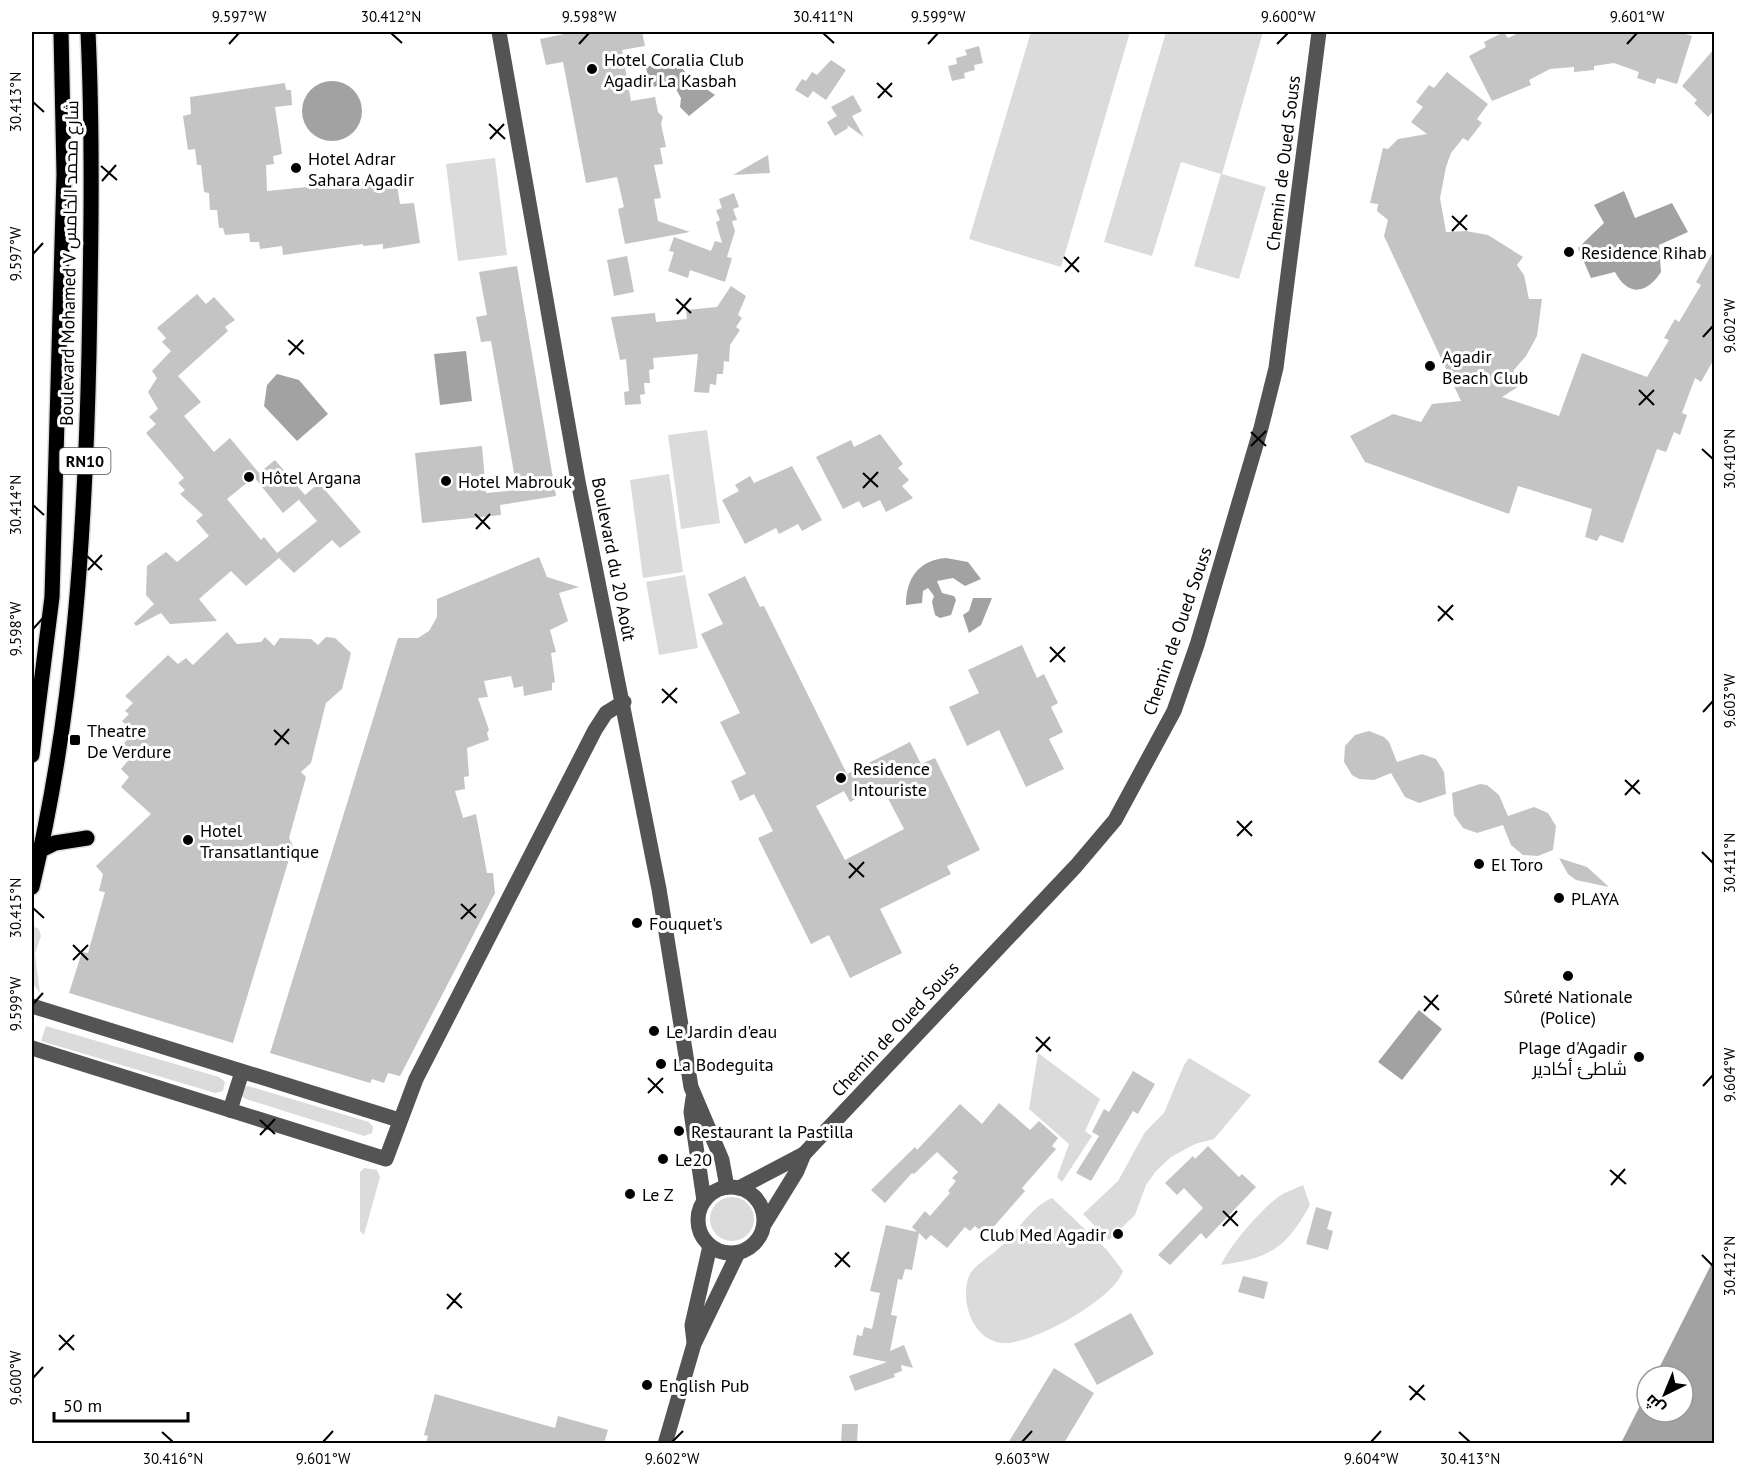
<svg xmlns="http://www.w3.org/2000/svg" width="1746" height="1475" viewBox="0 0 1746 1475" font-family="'PT Sans',Cairo,sans-serif">
<rect width="100%" height="100%" fill="#fff"/>
<!-- green -->
<g fill="#dbdbdb">
<path d="M1031,32H1130L1061,267L969,239Z"/>
<path d="M1166,32H1263L1222,174L1266,187L1239,279L1194,266L1221,174L1181,162L1152,256L1104,242Z"/>
<path d="M495,158L507,255L458,261L446,164Z"/>
<path d="M707,430L720,523L681,529L668,435Z"/>
<path d="M669,474L683,572L643,578L630,480Z"/>
<path d="M685,575L698,648L659,655L646,582Z"/>
<path d="M32,926L39,929L41,936L35,954L40,993L32,983Z"/>
<path d="M46,1026L219,1077L225,1082L223,1091L215,1093L41,1041Z"/>
<path d="M1038,1053L1100,1099L1085,1131L1092,1136L1062,1182L1057,1177L1069,1144L1029,1109Z"/>
<path d="M1189,1058L1251,1095L1214,1139L1195,1144L1171,1157L1156,1171L1146,1185L1135,1215L1109,1240L1083,1214L1118,1181L1145,1132L1164,1113L1184,1065Z"/>
<path d="M248,1086L369,1122L373,1127L372,1133L364,1136L246,1099L240,1095L242,1088Z"/>
<path d="M364,1168L377,1170L380,1177L364,1235L360,1231V1172Z"/>
<path d="M1303,1185L1310,1205C1286,1248 1271,1258 1221,1265C1231,1244 1259,1212 1278,1197C1285,1192 1295,1189 1303,1185Z"/>
<circle cx="732" cy="1219" r="22"/>
<path d="M1052,1198L1107,1250L1123,1271C1114,1299 1035,1343 1005,1343C974,1343 959,1302 969,1276C973,1266 991,1256 999,1248C1018,1232 1029,1208 1052,1198Z"/>
</g>
<!-- water -->
<g fill="#a2a2a2">
<path d="M674,57L688,76L715,95L689,116L680,107L681,98L673,84L665,81L655,87L649,83L646,67Z"/>
<circle cx="332" cy="111" r="30"/>
<path d="M1624,191L1635,218L1672,203L1688,232L1659,245L1661,272C1647,294 1628,297 1615,272L1591,278L1578,248L1604,223L1594,205Z"/>
<path d="M466,351L472,401L440,405L434,354Z"/>
<path d="M277,374L299,380L328,414L297,441L264,406L267,385Z"/>
<path d="M946,558L968,562L981,579L965,586L953,578L937,581L942,593L954,596L956,600L951,615L940,618L935,615L932,602L934,596L928,588L923,591L922,603L906,605C906,578 919,560 946,558Z"/>
<path d="M973,598H992L981,625L969,633L963,615L969,611Z"/>
<path d="M1419,1010L1442,1029L1402,1080L1378,1062Z"/>
<path d="M1714,1259V1443H1621L1647,1392V1412H1683V1376H1655Z"/>
</g>
<!-- building -->
<g fill="#c4c4c4" fill-rule="evenodd">
<path d="M574,32H642L645,46L622,50L631,101L655,97L658,112L663,117L661,124L666,147L660,148L663,164L654,165L661,198L654,199L658,221L690,232L625,244L618,209L624,207L617,177L586,183L563,62L546,65L540,39Z"/>
<path d="M1504,32L1508,38L1521,32H1679L1692,36L1677,84L1657,78L1655,84L1637,78L1639,72L1614,63L1594,66V70L1574,72V67L1550,69L1529,80L1531,85L1492,101L1469,56L1486,47L1484,42Z"/>
<path d="M979,46L983,63L974,65L975,70L964,73L965,78L952,81L948,66L957,64L956,58L967,55L965,50Z"/>
<path d="M1714,49V110L1708,117L1694,103L1697,100L1682,86Z"/>
<path d="M831,60L846,70L826,100L813,91L808,98L795,90L802,79L806,81L812,72L817,75Z"/>
<path d="M1447,72L1488,104L1477,119L1482,123L1468,141L1463,138L1451,153L1446,167L1440,198L1446,232L1466,231L1488,235L1523,257L1517,265L1524,275L1529,299H1542L1537,336L1526,356L1513,371L1524,383L1502,397L1559,416L1582,353L1647,377L1669,340L1664,338L1675,319L1679,322L1701,285L1696,282L1714,250V359L1701,382L1695,378L1682,413L1687,415L1680,435L1674,432L1666,452L1657,449L1623,543L1600,535L1597,541L1585,537L1592,509L1518,486L1509,514L1365,462L1350,436L1393,414L1421,422L1432,404L1461,401L1384,236L1388,220L1377,211L1378,204L1370,203L1383,148L1388,149L1398,139L1427,134L1411,122L1423,107L1416,102L1429,85L1434,88Z"/>
<path d="M285,83L286,90H291L292,105L275,107L282,154L273,156L274,164L266,165L267,191L379,180L381,187L397,185L400,204L414,203L420,243L383,249V244L363,246V244L283,255L282,246L260,249L259,242H250L249,233L225,235L223,228H219L217,210H210L209,193L204,192L201,165H197L195,149L188,150L183,116L191,114L190,97Z"/>
<path d="M853,95L862,111L852,116L864,137L847,125L848,128L835,136L827,122L837,116L831,107Z"/>
<path d="M768,155L770,173L733,175Z"/>
<path d="M734,193L739,207L733,209L737,220L732,221L735,231L727,257L732,258L725,282L690,270L688,278L668,271L674,252L669,251L674,237L711,251L715,241L722,243L716,222L720,220L716,210L722,208L719,199Z"/>
<path d="M627,256L634,292L614,296L607,260Z"/>
<path d="M517,266L556,496L500,505L501,515L422,523L415,453L482,446L486,493L517,490L491,341L481,342L476,317L487,315L479,272Z"/>
<path d="M731,286L746,296L738,315L742,318L736,327L740,330L730,345L729,362L724,361L723,374H717L716,385L710,384L709,393L694,392L698,354L653,358L654,369L649,370L650,383H644L645,394L640,395L641,404L625,405L624,392L629,391L626,359L620,360L611,317L655,313L656,322L687,319L686,310L717,307Z"/>
<path d="M197,294L206,304L214,297L235,320L225,327L228,331L178,376L201,402L184,416L214,452L230,438L259,473L275,460L305,495L319,483L361,532L340,548L332,540L294,573L279,558L246,586L231,571L199,599L217,621L170,624L161,613L136,626L134,623L154,604L146,595L147,566L166,552L177,562L209,536L196,521L203,515L180,494L185,490L178,483L184,478L146,433L156,424L149,417L158,409L148,392L157,378L152,371L171,351L162,342L166,338L157,328ZM254,477L283,513L301,498L299,500L317,521L277,553L264,537L261,540L227,499Z"/>
<path d="M880,434L903,464L898,468L909,480L902,486L913,498L886,512L880,500L863,508L859,501L843,509L816,457L851,440L854,447Z"/>
<path d="M792,466L822,520L802,531L798,524L779,534L776,528L745,544L722,500L739,491L735,485L750,476L754,483Z"/>
<path d="M539,557L547,577L579,587L559,593L568,621L550,630L556,652L551,653L555,682L552,683V690L524,696L523,686L514,688L511,676L484,681L488,697L478,698L489,730L487,733L489,740L467,748L469,776L464,777L465,789L455,791L463,818L476,814L487,873H493L495,893L400,1076L388,1073L384,1083L372,1079L370,1083L270,1053L398,638H418L429,631L437,617V599Z"/>
<path d="M745,576L760,607L764,606L847,774L910,742L921,764L935,758L980,850L947,866L951,874L880,909L902,953L850,978L829,935L811,944L758,838L773,831L754,794L740,801L731,781L746,774L720,722L740,713L701,634L723,624L708,594ZM881,785L904,829L845,860L816,806L844,791L850,802Z"/>
<path d="M227,632L237,644L261,642L265,637L274,646L280,638L311,639L318,645L326,637L335,638L351,653L342,689L326,703L311,763L301,772L306,777L289,838L293,846L233,1043L69,993L82,952L88,953L105,892L99,891L103,874L96,866L151,814L121,787L129,777L121,769L132,756L121,746L134,733L122,721L129,714L125,711L133,703L125,696L168,655L178,664L186,658L193,665Z"/>
<path d="M1022,645L1037,678L1044,674L1058,703L1051,707L1063,732L1049,739L1064,769L1026,787L999,730L967,746L949,707L979,693L968,670Z"/>
<path d="M1369,731L1384,737L1389,742L1397,762L1422,754L1436,759L1444,772L1446,794L1419,803L1405,797L1391,773L1374,780L1359,779L1352,775L1344,762L1345,746L1355,735Z"/>
<path d="M1480,784L1487,785L1499,795L1508,816L1534,807L1548,813L1556,826L1553,850L1538,856L1523,855L1511,845L1503,825L1477,833L1463,828L1454,815L1452,793Z"/>
<path d="M1559,858L1587,867L1609,887L1576,880L1568,874Z"/>
<path d="M1133,1071L1155,1084L1138,1114L1133,1111L1091,1181L1076,1173L1099,1136L1092,1132L1104,1109L1109,1112Z"/>
<path d="M999,1103L1030,1130L1039,1121L1058,1138L1052,1146L1056,1149L1022,1188L1025,1191L990,1231L985,1226L981,1231L975,1226L970,1231L965,1227L947,1248L931,1235L926,1240L919,1233L912,1270L905,1269L902,1280L898,1279L891,1315L897,1316L890,1351L904,1345L913,1368L901,1365L902,1371L894,1374L895,1377L855,1391L849,1376L887,1362L853,1355L857,1335L862,1336L864,1327L872,1329L880,1293L870,1291L886,1225L917,1232L912,1227L925,1211L930,1216L950,1193L948,1191L956,1181L952,1178L958,1172L937,1152L914,1174L912,1173L885,1203L871,1190L915,1147L917,1150L960,1104L982,1124Z"/>
<path d="M1208,1146L1239,1177L1242,1174L1256,1187L1206,1239L1201,1233L1170,1265L1158,1255L1203,1208L1184,1188L1177,1195L1165,1183L1193,1156L1195,1159Z"/>
<path d="M1316,1207L1332,1212L1327,1229L1333,1231L1328,1250L1306,1244Z"/>
<path d="M1243,1276L1268,1282L1264,1299L1238,1292Z"/>
<path d="M1131,1313L1154,1354L1097,1385L1074,1344Z"/>
<path d="M1054,1368L1094,1393L1064,1443H1008Z"/>
<path d="M435,1394L555,1428L558,1416L608,1430L604,1443H426L428,1436L424,1435Z"/>
<path d="M842,1424H858L857,1443H841Z"/>
</g>
<g fill="none" stroke-linecap="round" stroke-linejoin="round">
<!-- major casing -->
<g stroke="#dbdbdb" stroke-width="18">
<g id="major">
<path d="M32,755L52,597L64,174L61,32"/>
<path d="M41,850L55,843L87,838"/>
<path d="M32,887C74,712 85,532 89,353C91,246 93,138 88,32"/>
</g>
</g>
<!-- minor -->
<g stroke="#545454" stroke-width="15">
<path d="M499,32L578,481L659,889L691,1087L722,1160L727,1187"/>
<path d="M32,1006L399,1120"/>
<path d="M32,1048L386,1159L416,1079L595,730L606,713L624,702"/>
<path d="M693,1098L691,1112L704,1201"/>
<path d="M230,1110L242,1072"/>
<circle cx="731" cy="1220" r="33"/>
<path d="M739,1188L804,1154"/>
<path d="M765,1223L797,1171L804,1154L1076,866L1115,820L1174,711L1197,645L1261,428L1276,368L1319,32"/>
<path d="M694,1342L692,1325L710,1246"/>
<path d="M665,1444L694,1344L738,1253"/>
</g>
<!-- major -->
<use href="#major" stroke="#000" stroke-width="15"/>
</g>
<!-- ticks -->
<path fill="none" stroke="#000" stroke-width="2" d="M391,33L402,43M823,33L834,43M229,44L239,33M579,44L589,33M928,44L938,33M1277,44L1288,33M1627,44L1637,33M877,83L892,97M878,98L892,83M33,102L44,112M489,124L505,139M490,139L504,124M101,166L117,180M102,181L116,165M1452,216L1467,230M1452,231L1467,215M33,254L43,243M1064,257L1079,272M1065,272L1079,257M676,299L691,313M677,314L691,298M1703,337L1713,326M288,340L304,354M289,355L303,340M1639,390L1654,405M1639,405L1654,390M1251,432L1266,446M1251,446L1266,431M1702,449L1713,459M863,473L878,487M863,488L878,472M33,505L44,515M475,514L490,529M476,529L490,514M87,556L102,570M88,570L102,555M1438,606L1453,620M1438,621L1453,605M33,629L43,618M1050,647L1065,662M1050,662L1065,647M662,689L677,703M662,703L677,688M1703,712L1713,701M274,730L289,744M275,745L289,729M1625,780L1640,794M1625,795L1639,780M1237,821L1252,836M1237,836L1252,821M1702,852L1713,863M849,863L864,877M849,878L864,862M461,904L476,918M33,908L44,918M461,919L476,904M73,945L88,960M73,960L88,945M1424,996L1439,1010M33,1004L43,993M1424,1011L1438,995M1036,1037L1051,1051M1036,1052L1050,1037M648,1078L663,1093M1703,1086L1713,1075M648,1093L663,1078M260,1120L275,1134M260,1135L275,1119M1610,1170L1626,1184M1611,1185L1625,1169M1223,1211L1238,1226M1223,1226L1237,1211M835,1253L850,1267M1702,1255L1713,1266M835,1267L849,1252M447,1294L462,1308M447,1309L461,1293M59,1335L74,1350M59,1350L74,1335M33,1378L43,1367M1409,1386L1425,1400M1410,1400L1424,1385M162,1432L173,1442M1459,1432L1470,1442M323,1442L333,1431M672,1442L683,1431M1022,1442L1032,1431M1371,1442L1381,1431"/>
<!-- markers -->
<g fill="#000" stroke="#fff" stroke-width="2">
<circle cx="592" cy="69" r="6"/>
<circle cx="296" cy="168" r="6"/>
<circle cx="1569" cy="252" r="6"/>
<circle cx="1430" cy="366" r="6"/>
<circle cx="249" cy="477" r="6"/>
<circle cx="446" cy="481" r="6"/>
<rect x="69" y="734" width="12" height="12" rx="3"/>
<circle cx="841" cy="778" r="6"/>
<circle cx="188" cy="840" r="6"/>
<circle cx="1479" cy="864" r="6"/>
<circle cx="1559" cy="898" r="6"/>
<circle cx="637" cy="923" r="6"/>
<circle cx="1568" cy="976" r="6"/>
<circle cx="654" cy="1031" r="6"/>
<circle cx="1639" cy="1057" r="6"/>
<circle cx="661" cy="1064" r="6"/>
<circle cx="679" cy="1131" r="6"/>
<circle cx="663" cy="1159" r="6"/>
<circle cx="630" cy="1194" r="6"/>
<circle cx="1118" cy="1234" r="6"/>
<circle cx="647" cy="1385" r="6"/>
</g>
<g text-anchor="middle" dominant-baseline="central" stroke-width="6" stroke-linejoin="round" paint-order="stroke">
<!-- shield labels -->
<rect fill="#fff" stroke="#4c4c4c" stroke-width="1.5" x="59.5" y="448" width="51" height="26" rx="4.5"/>
<g font-size="16" font-weight="bold" fill="#000">
<text x="85" y="461">RN10</text>
</g>
<!-- poi labels -->
<g font-size="18" fill="#000" stroke="#fff" text-anchor="start">
<text x="604" y="59">Hotel Coralia Club<tspan x="604" dy="21">Agadir La Kasbah</tspan></text>
<text x="308" y="158">Hotel Adrar<tspan x="308" dy="21">Sahara Agadir</tspan></text>
<text x="1581" y="252">Residence Rihab</text>
<text x="1442" y="356">Agadir<tspan x="1442" dy="21">Beach Club</tspan></text>
<text x="261" y="477">Hôtel Argana</text>
<text x="458" y="481">Hotel Mabrouk</text>
<text x="87" y="730">Theatre<tspan x="87" dy="21">De Verdure</tspan></text>
<text x="853" y="768">Residence<tspan x="853" dy="21">Intouriste</tspan></text>
<text x="200" y="830">Hotel<tspan x="200" dy="21">Transatlantique</tspan></text>
<text x="1491" y="864">El Toro</text>
<text x="1571" y="898">PLAYA</text>
<text x="649" y="923">Fouquet's</text>
<text x="1568" y="996" text-anchor="middle">Sûreté Nationale<tspan x="1568" dy="21">(Police)</tspan></text>
<text x="666" y="1031">Le Jardin d'eau</text>
<text x="1627" y="1047" text-anchor="end">Plage d'Agadir<tspan x="1627" dy="21">شاطئ أكادير</tspan></text>
<text x="673" y="1064">La Bodeguita</text>
<text x="691" y="1131">Restaurant la Pastilla</text>
<text x="675" y="1159">Le20</text>
<text x="642" y="1194">Le Z</text>
<text x="1106" y="1234" text-anchor="end">Club Med Agadir</text>
<text x="659" y="1385">English Pub</text>
</g>
<!-- street labels -->
<g font-size="18" fill="#000" stroke="#fff">
<text transform="translate(1283 163) rotate(-83)">Chemin de Oued Souss</text>
<text transform="translate(69 263) rotate(-89)">Boulevard Mohamed V شارع محمد الخامس</text>
<text transform="translate(614 559) rotate(79)">Boulevard du 20 Août</text>
<text transform="translate(1177 631) rotate(-71)">Chemin de Oued Souss</text>
<text transform="translate(895 1029) rotate(-47)">Chemin de Oued Souss</text>
</g>
</g>
<!-- border -->
<rect width="1746" height="1475" fill="none" stroke="#ffffff" stroke-width="66"/>
<!-- north arrow -->
<g transform="translate(1665 1394) rotate(223)"><circle r="28" fill="#ffffff" stroke="#999999" stroke-width="1.5"/>
<path d="M0-4.5L10 22L0 15L-10 22Z" fill="#000000"/>
<text y="-9" font-size="16" font-weight="bold" text-anchor="middle" fill="#000000">ش</text>
</g>
<!-- scale -->
<path d="M54 1412v9h134v-9" fill="none" stroke="#000000" stroke-width="3"/>
<text x="63" y="1412" font-size="18" fill="#000000" stroke="#ffffff" stroke-width="4.5" paint-order="stroke">50 m</text>
<rect x="33" y="33" width="1680" height="1409" fill="none" stroke="#000" stroke-width="2"/>
<g font-size="15" text-anchor="middle" fill="#000">
<text x="239" y="22">9.597°W</text>
<text x="391" y="22">30.412°N</text>
<text x="589" y="22">9.598°W</text>
<text x="823" y="22">30.411°N</text>
<text x="938" y="22">9.599°W</text>
<text x="1288" y="22">9.600°W</text>
<text x="1637" y="22">9.601°W</text>
<text transform="translate(16 102) rotate(-90)" y="5">30.413°N</text>
<text transform="translate(16 254) rotate(-90)" y="5">9.597°W</text>
<text transform="translate(1730 326) rotate(-90)" y="5">9.602°W</text>
<text transform="translate(1730 459) rotate(-90)" y="5">30.410°N</text>
<text transform="translate(16 505) rotate(-90)" y="5">30.414°N</text>
<text transform="translate(16 629) rotate(-90)" y="5">9.598°W</text>
<text transform="translate(1730 701) rotate(-90)" y="5">9.603°W</text>
<text transform="translate(1730 863) rotate(-90)" y="5">30.411°N</text>
<text transform="translate(16 908) rotate(-90)" y="5">30.415°N</text>
<text transform="translate(16 1004) rotate(-90)" y="5">9.599°W</text>
<text transform="translate(1730 1075) rotate(-90)" y="5">9.604°W</text>
<text transform="translate(1730 1266) rotate(-90)" y="5">30.412°N</text>
<text transform="translate(16 1378) rotate(-90)" y="5">9.600°W</text>
<text x="173" y="1464">30.416°N</text>
<text x="323" y="1464">9.601°W</text>
<text x="672" y="1464">9.602°W</text>
<text x="1022" y="1464">9.603°W</text>
<text x="1371" y="1464">9.604°W</text>
<text x="1470" y="1464">30.413°N</text>
</g>
</svg>
